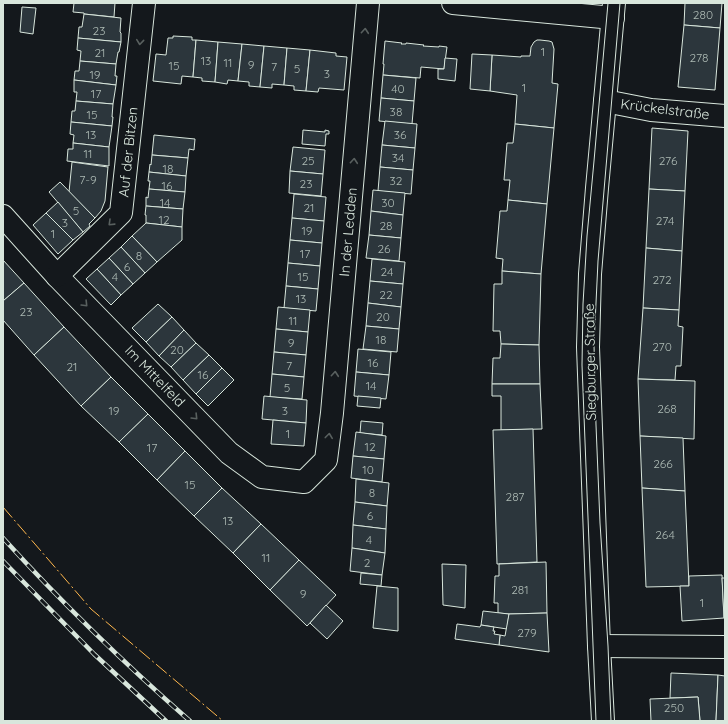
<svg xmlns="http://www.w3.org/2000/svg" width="728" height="724" viewBox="0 0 728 724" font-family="Quicksand,sans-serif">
<rect width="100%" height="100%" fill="#14181c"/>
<!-- building -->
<g fill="#2c363c" stroke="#d8e6dc">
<path d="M74,3H115L114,17L84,14V13L73,12Z"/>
<path d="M685,3H722L720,28L684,25Z"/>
<path d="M22,7L36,8L33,34L20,32Z"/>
<path d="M84,14L121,18L120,32L121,33V42L78,38L79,27H82Z"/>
<path d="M684,25L720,28L715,90L678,87Z"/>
<path d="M173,36L192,37V40H196L193,77L182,76L181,84L153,81L156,54L166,55L168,38H173Z"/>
<path d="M78,38L121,42L119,52H118L116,64L80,61L81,51L77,50Z"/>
<path d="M196,40L218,42L215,82L202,81V78L193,77Z"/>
<path d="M537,40H540L549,41L552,42L554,49L552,83L558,84L554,128L515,124L517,95L490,91L492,55L521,57V56H530L531,47L534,42Z"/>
<path d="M385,41L402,43L401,44H406V43L424,45L423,46L439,47V46L447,47L444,69L421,67L420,78L383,75L384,64H383Z"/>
<path d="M218,42L242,44L238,81L228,80L227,84L215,82Z"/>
<path d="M242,44L264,46L260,87L249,86V82L238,81Z"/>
<path d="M264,46L287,48L284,85L272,84V88L260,87Z"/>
<path d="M287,48L310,50L306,91L294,90V86L284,85Z"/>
<path d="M310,50L336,53V56L347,57L344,90L319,88L318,92L306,91Z"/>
<path d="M472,54L492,55L490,91L470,89Z"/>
<path d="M445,58L457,59L455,81L438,79V69H444Z"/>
<path d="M80,61L116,64L115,76H117L116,85L74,80L75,71H79Z"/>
<path d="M383,75L416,78L414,101L381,98Z"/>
<path d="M74,80L116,85L113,104L76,101L77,92H74Z"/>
<path d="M381,98L414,101L412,124L379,121Z"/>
<path d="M76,101L113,104L112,117H113L112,126L71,122L72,111H75Z"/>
<path d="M385,121L417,124L415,148L382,145Z"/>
<path d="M71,122L112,126L109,147L73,143L74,135L70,134Z"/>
<path d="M515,124L554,128L547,204L508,200L510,180H504L507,143H513Z"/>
<path d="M652,128L688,131L685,191L649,189Z"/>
<path d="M303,130L325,132V130L329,131V134H326L325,146L302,144Z"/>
<path d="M154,135L195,139L194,150L189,149L188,158L152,155Z"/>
<path d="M73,143L109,147V166L67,161L68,149H73Z"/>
<path d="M382,145L415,148L413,170L380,167Z"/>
<path d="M293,147L325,150L323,174L290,171Z"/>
<path d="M152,155L188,158L186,176L149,172L150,164L151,165Z"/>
<path d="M72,162L108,167L105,201L101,211L95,218L69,192Z"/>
<path d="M380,167L413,170L411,194L378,191Z"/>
<path d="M290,171L323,174L321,196L289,193Z"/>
<path d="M149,172L186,176L185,192L149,189L150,181H148Z"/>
<path d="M60,182L95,218L89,224L90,226L83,232L49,192Z"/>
<path d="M149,189L185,192L183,209L146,206V197L148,198Z"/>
<path d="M649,189L685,191L682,251L646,248Z"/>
<path d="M373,190L405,193L403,215L371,211Z"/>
<path d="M294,194L326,197L324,221L292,218Z"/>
<path d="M508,200L547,204L541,274L502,271L503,259L496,258L500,211H507Z"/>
<path d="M58,202L83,232L73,240L46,213Z"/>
<path d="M146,206L183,209L182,227L146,223V215H145Z"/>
<path d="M371,211L403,215L401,238L369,235Z"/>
<path d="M46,213L73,240L58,254L33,225Z"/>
<path d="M292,218L324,221L322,243L290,240Z"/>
<path d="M146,223L182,227V240L157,262L132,236Z"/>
<path d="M369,235L401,238L399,261L366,258Z"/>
<path d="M132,236L157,262L145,273L121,247Z"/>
<path d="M290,240L322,243L320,266L288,263Z"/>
<path d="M121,247L145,273L133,284L109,258Z"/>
<path d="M646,248L682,251L679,310L643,308Z"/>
<path d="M109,258L133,284L121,295L97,269Z"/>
<path d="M372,259L405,262L403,284L370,281Z"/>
<path d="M3,260L24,283L3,301Z"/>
<path d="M288,263L320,266L318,289L286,286Z"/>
<path d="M97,269L121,295L111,305L86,279Z"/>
<path d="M502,271L541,274L539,345L501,344L500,331H493L494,284H502Z"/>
<path d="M370,281L403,284L401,307L368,303Z"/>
<path d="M24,283L64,327L34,355L3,320V301Z"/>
<path d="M286,286L318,289L316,311L284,308Z"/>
<path d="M368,303L401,307L399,329L366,326Z"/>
<path d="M158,304L172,317L146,342L132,328Z"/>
<path d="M278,307L310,310L308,332L276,329Z"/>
<path d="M643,308L679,310L678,326L683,327L681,366H676L675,380L638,379Z"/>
<path d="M172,317L184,330L159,356L146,342Z"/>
<path d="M366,326L399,329L397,352L363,349Z"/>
<path d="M64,327L111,377L81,406L34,355Z"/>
<path d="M276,329L308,332L306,355L274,352Z"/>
<path d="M184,330L196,343L171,367L159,356Z"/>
<path d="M196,343L209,355L183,380L171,367Z"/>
<path d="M501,344L539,345L540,384H492L493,358H500Z"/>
<path d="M358,349L391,352L389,375L356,372Z"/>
<path d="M274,352L306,355L304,377L272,374Z"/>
<path d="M209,355L222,368L196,394L183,380Z"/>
<path d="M222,368L234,380L208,406L196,394Z"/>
<path d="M356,372L389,375L386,399L354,396Z"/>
<path d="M272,374L304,377L302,399L270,397Z"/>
<path d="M111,377L148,414L119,442L81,406Z"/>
<path d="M638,379L695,381L694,439L640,436Z"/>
<path d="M492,384H540L542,429L501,430V396H492Z"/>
<path d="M264,396L307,400L306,423L262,419Z"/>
<path d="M358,396L381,398L380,408L357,406Z"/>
<path d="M148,414L185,451L157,480L119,442Z"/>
<path d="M273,420L306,423L304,446L271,444Z"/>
<path d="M361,421L383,423L382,435L360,433Z"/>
<path d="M533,429L537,562L497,564L493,430Z"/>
<path d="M356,432L386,436L384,459L353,456Z"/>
<path d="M640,436L683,438L685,491L642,488Z"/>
<path d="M185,451L222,488L194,516L157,480Z"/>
<path d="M353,456L384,459L382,482L351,478Z"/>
<path d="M356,479L389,483L387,506L355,502Z"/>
<path d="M222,488L261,524L233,553L194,516Z"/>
<path d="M642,488L685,491L689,586L646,587Z"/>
<path d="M355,502L387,506L386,529L353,525Z"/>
<path d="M261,524L299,560L270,590L233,553Z"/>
<path d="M353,525L386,529L385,553L352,548Z"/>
<path d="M352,548L385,553L382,575L350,571Z"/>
<path d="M299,560L336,595L307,626L270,590Z"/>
<path d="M546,562L547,613L509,614L498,613V603H494L495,576H499V564Z"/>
<path d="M442,564L466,565L465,608L443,605Z"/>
<path d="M361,573L382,575L381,586L360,584Z"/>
<path d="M722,575L724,618L682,621L680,586H689V576Z"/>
<path d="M722,578H725V618H724Z"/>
<path d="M377,586L398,588V631L373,628Z"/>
<path d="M326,605L343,621L327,639L310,623Z"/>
<path d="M483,611L509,614L507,629L481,625Z"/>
<path d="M547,613L549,652L499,645L500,635L505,636L509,614Z"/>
<path d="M457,624L480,627L481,625L494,627L493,631H495L494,634L500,635L499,645L455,639Z"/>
<path d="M671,673L718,675L716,721H700L698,697L670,698Z"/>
<path d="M718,675L725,676V721H716Z"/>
<path d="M698,697L700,721H651L650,699Z"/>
</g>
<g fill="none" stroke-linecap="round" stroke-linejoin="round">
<!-- minor casing -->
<g stroke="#d8e6dc" stroke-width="24">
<g id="minor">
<path d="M605,101L651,110L725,116"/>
<path d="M3,216L57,276L229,453L262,477L304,482L326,460L332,413L368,3"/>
<path d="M57,276L121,213L144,3"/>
<path d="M599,646L725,647"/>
</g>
</g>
<!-- tertiary casing -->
<g stroke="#d8e6dc" stroke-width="24">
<path id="tertiary" d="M453,3L613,18"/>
</g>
<!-- secondary casing -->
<g stroke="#d8e6dc" stroke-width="24">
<path id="secondary" d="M603,721L599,646L588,347L590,274L597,188L614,3"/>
</g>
<!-- minor -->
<use href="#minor" stroke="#14181c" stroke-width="22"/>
<!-- tertiary -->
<use href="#tertiary" stroke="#14181c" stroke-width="22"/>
<!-- secondary -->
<use href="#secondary" stroke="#14181c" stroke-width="22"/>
<!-- tram -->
<g stroke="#d8e6dc" stroke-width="1">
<path d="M596,721L582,365L583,304L587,236L594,161L608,3"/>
<path d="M611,721L608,646L600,523L596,425L594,345L598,261L620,3"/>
</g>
<!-- rail casing -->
<g stroke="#d8e6dc" stroke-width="4.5">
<g id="rail">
<path d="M3,538C62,603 125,664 190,721"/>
<path d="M3,561L94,654L166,721"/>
</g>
</g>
<!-- rail -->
<use href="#rail" stroke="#14181c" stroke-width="3" stroke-dasharray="9" stroke-linecap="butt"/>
<!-- power -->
<path stroke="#ffb74d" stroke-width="1" stroke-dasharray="14 3 2 3" stroke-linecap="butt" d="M3,507L91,609L223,721"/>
</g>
<!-- one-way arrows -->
<defs><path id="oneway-chevron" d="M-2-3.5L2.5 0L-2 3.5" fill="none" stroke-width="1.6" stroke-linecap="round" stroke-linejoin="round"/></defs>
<g stroke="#59605f">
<use href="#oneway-chevron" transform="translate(365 31) rotate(-85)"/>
<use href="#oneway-chevron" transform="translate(140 42) rotate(96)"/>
<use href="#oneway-chevron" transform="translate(354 161) rotate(-85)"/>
<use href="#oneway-chevron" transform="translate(111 223) rotate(136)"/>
<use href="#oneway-chevron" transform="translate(85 304) rotate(46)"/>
<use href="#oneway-chevron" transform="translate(335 374) rotate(-85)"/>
<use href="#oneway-chevron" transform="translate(195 417) rotate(46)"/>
<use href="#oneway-chevron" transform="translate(329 436) rotate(-83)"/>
</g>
<g text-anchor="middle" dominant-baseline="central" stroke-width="3" stroke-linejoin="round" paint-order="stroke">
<!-- number labels -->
<g font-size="12" fill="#adbab4">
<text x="703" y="14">280</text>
<text x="99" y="30">23</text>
<text x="543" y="51">1</text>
<text x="100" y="52">21</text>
<text x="699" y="57">278</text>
<text x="206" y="60">13</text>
<text x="228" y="62">11</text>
<text x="251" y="64">9</text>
<text x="174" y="65">15</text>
<text x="274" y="66">7</text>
<text x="297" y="68">5</text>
<text x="327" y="73">3</text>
<text x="95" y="74">19</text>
<text x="524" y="87">1</text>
<text x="398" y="88">40</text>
<text x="96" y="93">17</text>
<text x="396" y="111">38</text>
<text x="92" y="114">15</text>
<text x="91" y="134">13</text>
<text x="400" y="134">36</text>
<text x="88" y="153">11</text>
<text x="398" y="157">34</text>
<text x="308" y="160">25</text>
<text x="668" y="160">276</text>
<text x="168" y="168">18</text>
<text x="88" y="179">7-9</text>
<text x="396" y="180">32</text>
<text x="306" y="183">23</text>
<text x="167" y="185">16</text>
<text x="165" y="202">14</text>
<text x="388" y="202">30</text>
<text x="309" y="207">21</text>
<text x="76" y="210">5</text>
<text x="164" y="219">12</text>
<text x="665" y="220">274</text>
<text x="65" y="222">3</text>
<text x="386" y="225">28</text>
<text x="307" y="230">19</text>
<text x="53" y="233">1</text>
<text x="384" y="248">26</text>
<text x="305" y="253">17</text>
<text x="139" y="255">8</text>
<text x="127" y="266">6</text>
<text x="387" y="271">24</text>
<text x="115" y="276">4</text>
<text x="303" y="276">15</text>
<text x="662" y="279">272</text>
<text x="386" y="294">22</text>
<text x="301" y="298">13</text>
<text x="26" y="311">23</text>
<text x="383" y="316">20</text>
<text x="293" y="320">11</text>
<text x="381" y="339">18</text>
<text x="291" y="342">9</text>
<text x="662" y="346">270</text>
<text x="177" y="349">20</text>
<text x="373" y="362">16</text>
<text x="289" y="365">7</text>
<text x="72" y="366">21</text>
<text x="203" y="374">16</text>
<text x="371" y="385">14</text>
<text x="287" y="387">5</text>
<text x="667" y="408">268</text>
<text x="114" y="410">19</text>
<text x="285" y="410">3</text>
<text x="288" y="433">1</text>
<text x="370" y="446">12</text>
<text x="152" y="447">17</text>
<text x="663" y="463">266</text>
<text x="368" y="469">10</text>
<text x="190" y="484">15</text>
<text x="372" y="492">8</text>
<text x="515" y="496">287</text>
<text x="370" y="515">6</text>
<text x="228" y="520">13</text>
<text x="665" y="534">264</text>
<text x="369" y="539">4</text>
<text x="266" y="557">11</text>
<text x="367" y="562">2</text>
<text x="520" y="589">281</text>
<text x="303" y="593">9</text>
<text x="702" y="602">1</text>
<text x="527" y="632">279</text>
<text x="674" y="707">250</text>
</g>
<!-- street labels -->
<g font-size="14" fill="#d8e6dc" stroke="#14181c">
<text transform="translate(665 109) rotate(7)">Krückelstraße</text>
<text transform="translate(128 152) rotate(-84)">Auf der Bitzen</text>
<text transform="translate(348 232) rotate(-85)">In der Ledden</text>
<text transform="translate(590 362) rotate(-91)">Siegburger Straße</text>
<text transform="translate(155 376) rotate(46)">Im Mittelfeld</text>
</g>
</g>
<!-- border -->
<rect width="728" height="724" fill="none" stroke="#d8e6dc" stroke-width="8"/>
</svg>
